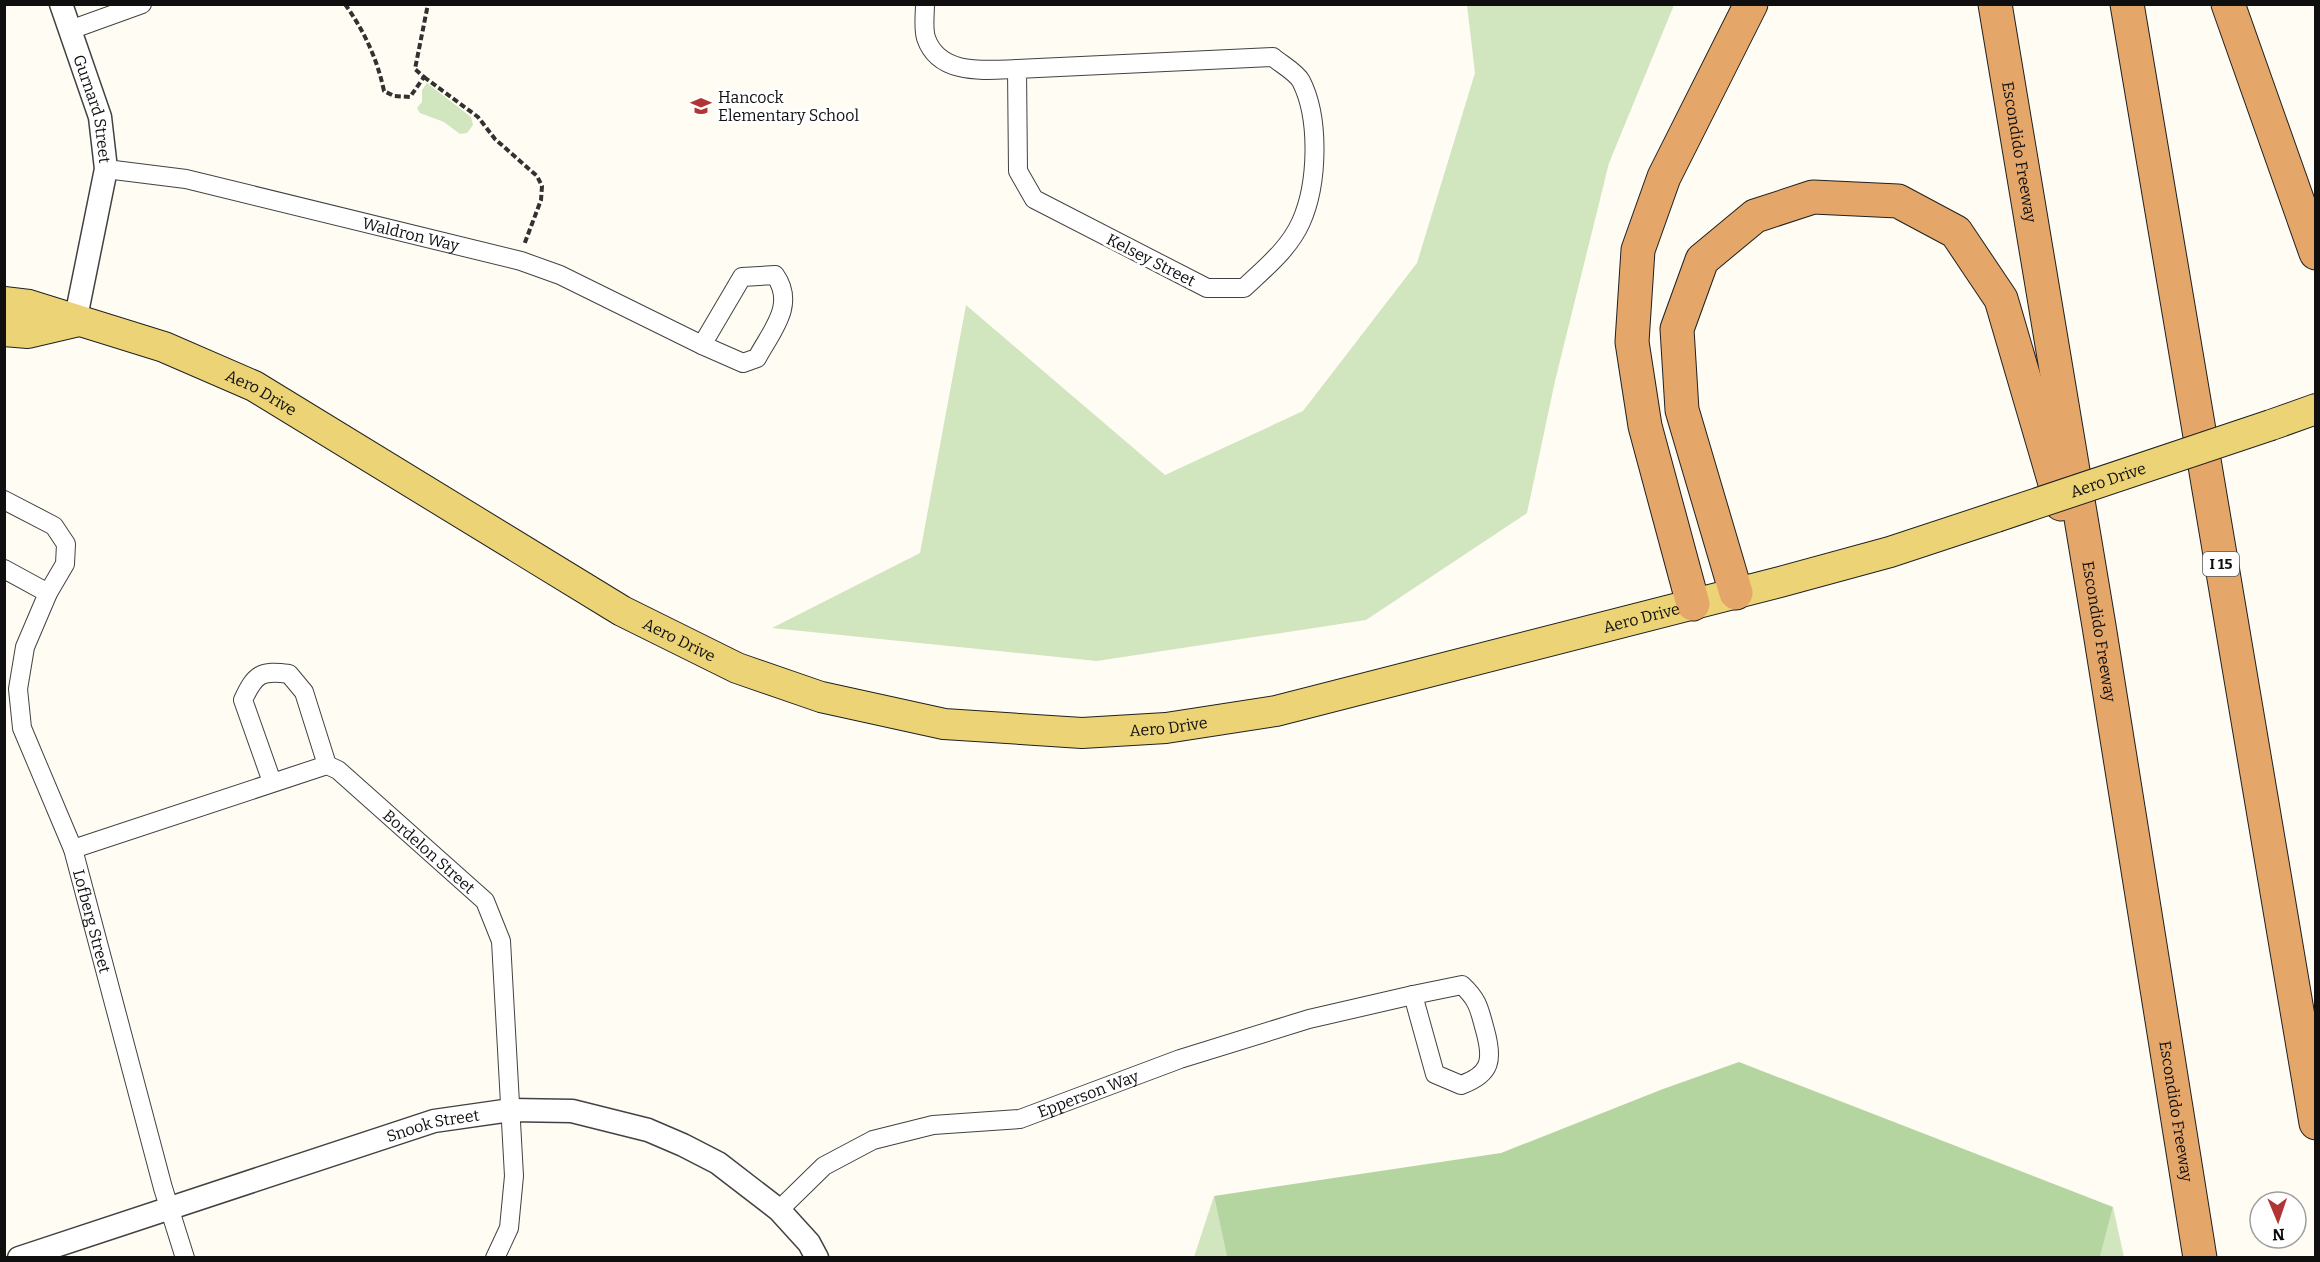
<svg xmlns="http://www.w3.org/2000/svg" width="2320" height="1262" viewBox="0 0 2320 1262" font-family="Bitter,serif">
<rect width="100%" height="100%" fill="#fefcf3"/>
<!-- green -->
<g fill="#d1e5bf">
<path d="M1467,5H1674L1609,163L1555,381L1527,513L1366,620L1097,661L772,628L920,553L966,305L1165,475L1303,411L1417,263L1475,73Z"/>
<path d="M427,83L471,117L473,125L467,133L460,134L444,122L420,113L417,108L422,102V90Z"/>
<path d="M1214,1196L1227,1257H1194Z"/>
<path d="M2113,1207L2124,1257H2100Z"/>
</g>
<!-- forest -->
<path fill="#b5d5a0" d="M1739,1062L2113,1207L2100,1257H1227L1214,1196L1501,1153L1663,1089Z"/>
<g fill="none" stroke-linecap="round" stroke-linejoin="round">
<!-- minor casing -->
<g stroke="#424242" stroke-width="20">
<g id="minor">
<path d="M925,4C925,14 923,28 926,38C939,76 985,70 1017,69"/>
<path d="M70,30L142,4"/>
<path d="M1273,57C1281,64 1296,72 1301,81C1320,118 1318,184 1301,222C1289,249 1265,268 1244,288H1207L1034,199L1018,171L1017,69Z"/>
<path id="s1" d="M106,169L186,179L521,261L560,275L702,345"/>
<path d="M775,275C796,305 772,330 757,358L743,363L702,345L742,277Z"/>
<path id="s2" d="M4,500L54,526L66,544L65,564L48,593L25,647L18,689L22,728L73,849L163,1188L185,1258"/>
<path d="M4,569L48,593"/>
<path d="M272,782L243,700C255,674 261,670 289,674L304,692L327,765"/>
<path id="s3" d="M73,849L327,765L338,770L485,901L501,941L514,1176L509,1228L495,1258"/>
<path d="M1462,985C1479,1001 1479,1009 1485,1030C1493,1059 1492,1074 1461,1085L1435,1074L1413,995Z"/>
<path id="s4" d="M779,1210L824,1166L873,1140L933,1125L1020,1119L1180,1059L1309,1019L1413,995"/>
</g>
</g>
<!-- tertiary casing -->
<g stroke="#424242" stroke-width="25">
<g id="tertiary">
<path id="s5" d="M61,4L100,117L106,169L75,322"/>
<path id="s6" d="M19,1258L434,1121L511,1110L572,1111L648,1130L683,1145L718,1163L779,1210L809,1243L817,1258"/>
</g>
</g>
<!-- primary casing -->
<g stroke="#202020" stroke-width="32">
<g id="primary">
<path id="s7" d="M4,302L29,305L164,347L254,386L622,611L737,668L821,697L944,724L1082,733L1166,728L1276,711L1780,582L1890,552L1996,517"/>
<path d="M4,331L28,333L75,322"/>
<path d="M2271,425L2316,409"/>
</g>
</g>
<!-- motorway casing -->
<g stroke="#202020" stroke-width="35">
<g id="motorway">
<path id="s8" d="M1995,4L2099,626L2200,1258"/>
<path d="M2127,4L2316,1123"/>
<path d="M2228,4L2316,253"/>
<path d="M1736,593L1682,410L1677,329L1702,260L1755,216L1813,197L1898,201L1956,232L2001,299L2061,504"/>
<path d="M1693,604L1645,426L1632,342L1638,250L1664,177L1751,4"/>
</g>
</g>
<!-- path -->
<g stroke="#313131" stroke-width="4" stroke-dasharray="6 3" stroke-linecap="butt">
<path d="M345,4C364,31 377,58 384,91L394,96L410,97L424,77L415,69L428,4"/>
<path d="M424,77L478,117L495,139L537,176L542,186L541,200L524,245"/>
</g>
<!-- minor -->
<use href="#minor" stroke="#fff" stroke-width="18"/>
<!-- tertiary -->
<use href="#tertiary" stroke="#fff" stroke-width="22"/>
<!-- primary -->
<use href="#primary" stroke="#ebd376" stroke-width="30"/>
<!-- motorway -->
<use href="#motorway" stroke="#e5a769" stroke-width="33"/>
<!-- primary-bridge casing -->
<g stroke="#202020" stroke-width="32" stroke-linecap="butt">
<g id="primary-bridge">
<path id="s9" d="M1996,517L2271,425"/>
</g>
</g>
<!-- primary-bridge -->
<use href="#primary-bridge" stroke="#ebd376" stroke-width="30"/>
</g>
<!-- icons -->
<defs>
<g id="school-bare" transform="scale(1.62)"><path d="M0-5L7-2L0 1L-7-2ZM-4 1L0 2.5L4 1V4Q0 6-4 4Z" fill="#b23535" stroke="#fff" stroke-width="2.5" paint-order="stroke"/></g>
</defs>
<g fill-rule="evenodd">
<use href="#school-bare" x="701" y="106"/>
</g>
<g text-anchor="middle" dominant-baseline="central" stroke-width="6" stroke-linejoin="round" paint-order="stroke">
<!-- shield labels -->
<rect fill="#fff" stroke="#575757" stroke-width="1.5" x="2203" y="552" width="36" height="24" rx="4.5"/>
<g font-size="15" font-weight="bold" fill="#0f0f0f">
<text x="2221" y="564">I 15</text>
</g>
<!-- poi labels -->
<g font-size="16" fill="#0f0f0f" stroke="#fff" text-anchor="start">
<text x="718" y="97">Hancock<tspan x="718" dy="18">Elementary School</tspan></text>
</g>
<!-- street labels -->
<g font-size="16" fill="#0f0f0f" stroke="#fff">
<text stroke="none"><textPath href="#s5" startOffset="110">Gurnard Street</textPath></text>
<text stroke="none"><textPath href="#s8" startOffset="150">Escondido Freeway</textPath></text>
<text stroke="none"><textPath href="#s1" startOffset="312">Waldron Way</textPath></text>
<text transform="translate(1151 260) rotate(27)">Kelsey Street</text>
<text stroke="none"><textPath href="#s7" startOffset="274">Aero Drive</textPath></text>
<text stroke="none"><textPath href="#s9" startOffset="118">Aero Drive</textPath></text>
<text stroke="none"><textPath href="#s7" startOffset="1750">Aero Drive</textPath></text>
<text stroke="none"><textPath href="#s8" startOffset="636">Escondido Freeway</textPath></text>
<text stroke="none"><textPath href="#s7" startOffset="760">Aero Drive</textPath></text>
<text stroke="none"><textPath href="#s7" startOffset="1264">Aero Drive</textPath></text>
<text stroke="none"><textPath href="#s3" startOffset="402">Bordelon Street</textPath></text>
<text stroke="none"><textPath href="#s2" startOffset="478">Lofberg Street</textPath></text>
<text stroke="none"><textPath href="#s4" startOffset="340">Epperson Way</textPath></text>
<text stroke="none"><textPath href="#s8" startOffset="1122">Escondido Freeway</textPath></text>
<text stroke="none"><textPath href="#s6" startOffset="435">Snook Street</textPath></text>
</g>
</g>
<!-- border -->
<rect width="2320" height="1262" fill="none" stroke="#0f0f0f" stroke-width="12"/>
<!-- north arrow -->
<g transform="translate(2278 1220) rotate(178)"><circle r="28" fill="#ffffff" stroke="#9f9f9f" stroke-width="1.5"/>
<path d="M0-4.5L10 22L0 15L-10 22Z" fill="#b23535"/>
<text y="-9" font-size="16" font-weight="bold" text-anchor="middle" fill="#0f0f0f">N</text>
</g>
</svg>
